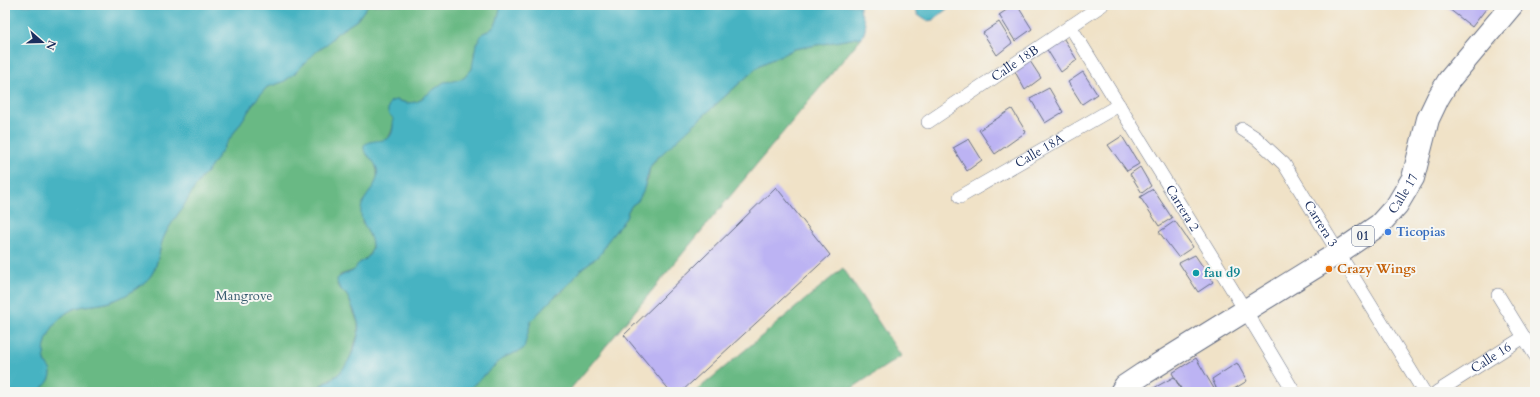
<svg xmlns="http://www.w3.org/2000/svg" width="1540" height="397" viewBox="0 0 1540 397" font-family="Cardo,serif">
<rect width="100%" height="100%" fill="#f6f6f2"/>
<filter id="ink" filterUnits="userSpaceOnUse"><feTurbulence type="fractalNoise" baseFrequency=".025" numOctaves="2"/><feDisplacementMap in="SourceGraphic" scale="8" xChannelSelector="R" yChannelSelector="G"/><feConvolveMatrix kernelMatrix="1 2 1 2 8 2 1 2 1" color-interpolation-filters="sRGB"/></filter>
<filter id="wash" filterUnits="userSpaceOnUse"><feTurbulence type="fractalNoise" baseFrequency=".012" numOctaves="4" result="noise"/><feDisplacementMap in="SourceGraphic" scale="16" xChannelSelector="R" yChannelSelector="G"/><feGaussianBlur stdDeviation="0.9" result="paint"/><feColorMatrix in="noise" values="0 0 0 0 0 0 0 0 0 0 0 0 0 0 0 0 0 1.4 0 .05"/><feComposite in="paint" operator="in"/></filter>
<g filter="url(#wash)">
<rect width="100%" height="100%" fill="#f0e2c7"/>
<!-- forest -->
<g fill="#69b984" stroke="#427471">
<path d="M368,5H501C497,19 499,28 483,33L474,53L475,60L472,69L464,78L454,81L444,82L417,102L407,103L396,100C394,112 396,136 383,141C379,143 372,142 368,143L367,155L375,163L377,171V179L372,190L364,200L362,222L371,238L372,244L371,251L368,257L357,265L356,269L352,271L340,275L337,285L348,297L358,323V334L350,358L344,368L336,376L328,380L312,392H38C44,386 54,379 50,369C48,367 46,364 45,361C42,348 47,335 55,324C75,299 90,310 115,300C126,296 140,287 148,279C158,269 158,252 163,239C168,227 177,216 184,205C192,193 197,181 208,171L258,97L267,87L283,82L293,75L317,51L327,44L337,33L357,20Z"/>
<path d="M862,37L568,392H468L470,388L504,357L520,351L531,321L554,297L561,293L581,269L601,254L606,243L626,218L628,211L632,205L638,201L648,179L650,167L664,151L760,65L794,49Z"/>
<path d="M843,268L901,356L846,392H695Z"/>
</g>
<!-- water -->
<g fill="#46b3c2" stroke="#307190">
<path d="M5,5H368L357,20L337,33L327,44L317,51L293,75L283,82L267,87L258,97L208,171C197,181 192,193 184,205C177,216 168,227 163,239C158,252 158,269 148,279C140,287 126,296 115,300C90,310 75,299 55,324C47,335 42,348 45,361C46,364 48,367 50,369C54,379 44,386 38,392H5Z"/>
<path d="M501,5H860C859,18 871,22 862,37L794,49L784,54L760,65L724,97L655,160L650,167L643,192L638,201L632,205L628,211L626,218L606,243L601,254L581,269L565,288L554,297L531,321L524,348L520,351L504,357L470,388L468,392H312C319,386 327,382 335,377C348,368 362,337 358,322C356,314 352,306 349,299C345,290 337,290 337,279C342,274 347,274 353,271C356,269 356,266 358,264C361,261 366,260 368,257C380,241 362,229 361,214C359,195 386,184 375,164C372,159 367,155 364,150V145C378,135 395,150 393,118L388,113V108L390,102L395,100L407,103L417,102L444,82L454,81L464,78L472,69L476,44L483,33C499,28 497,18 501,5Z"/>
<path d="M914,5H952L933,20L927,21L918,15Z"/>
</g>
<g id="blocks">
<!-- building -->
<g fill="#bcb3f3">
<path d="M1014,5H1017L1032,29L1015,41L999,15Z"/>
<path d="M1444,5H1489L1472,27Z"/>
<path d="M999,22L1012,43L997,55L983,33Z"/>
<path d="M1062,36L1077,60L1061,72L1046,48Z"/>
<path d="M1028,58L1041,78L1025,90L1013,68Z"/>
<path d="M1083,72L1097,94L1082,104L1068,82Z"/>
<path d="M1049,88L1063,112L1045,123L1030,98Z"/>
<path d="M1012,109L1026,132L995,154L979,130Z"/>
<path d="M1122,136L1139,164L1127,171L1108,145Z"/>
<path d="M969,139L982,160L967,171L953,148Z"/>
<path d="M1140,167L1151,186L1142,193L1130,174Z"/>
<path d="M776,187L830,255L681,392H671L624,335Z"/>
<path d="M1153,189L1172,218L1159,226L1140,197Z"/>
<path d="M1175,221L1193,247L1178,257L1159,232Z"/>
<path d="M1195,255L1213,282L1198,292L1179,263Z"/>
<path d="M1196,358L1216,392H1183L1172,373Z"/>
<path d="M1237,363L1247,381L1229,392H1218L1212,379Z"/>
<path d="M1174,377L1182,392H1153L1152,389Z"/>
</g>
</g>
</g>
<g filter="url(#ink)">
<use href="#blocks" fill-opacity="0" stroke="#666e83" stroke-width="1"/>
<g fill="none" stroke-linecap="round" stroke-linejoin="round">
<!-- street casing -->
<g stroke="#666e83" stroke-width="14">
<g id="street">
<path id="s1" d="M1070,26L1245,310L1294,392"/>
<path id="s2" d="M928,122L1102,5"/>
<path id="s3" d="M1242,129L1256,138L1284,164L1424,392"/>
<path id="s4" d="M960,197L1119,105"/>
<path d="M1498,295L1535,355"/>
<path id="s5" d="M1437,392L1524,337"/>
</g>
</g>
<!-- highway casing -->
<g stroke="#666e83" stroke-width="24">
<g id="highway">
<path id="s6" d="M1121,392L1125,386L1143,374L1338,253L1379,225L1397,205L1413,178L1428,119L1438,98L1449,80L1512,5"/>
</g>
</g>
<!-- street -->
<use href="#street" stroke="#fff" stroke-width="13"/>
<!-- highway -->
<use href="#highway" stroke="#fff" stroke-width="22"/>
</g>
</g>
<!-- markers -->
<circle fill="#3f7fe0" stroke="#f6f6f2" stroke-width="1.5" cx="1388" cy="232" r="4"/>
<circle fill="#e8710a" stroke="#f6f6f2" stroke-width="1.5" cx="1329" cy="269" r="4"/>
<circle fill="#0f9aa8" stroke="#f6f6f2" stroke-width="1.5" cx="1196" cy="273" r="4"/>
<g text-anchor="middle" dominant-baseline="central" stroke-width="4" stroke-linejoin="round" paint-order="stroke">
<!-- shield labels -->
<rect fill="#f6f6f2" stroke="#5d6b8a" stroke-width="1" x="1352" y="226" width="22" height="20" rx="3"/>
<g font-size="12" font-weight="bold" fill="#1b2f5e">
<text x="1363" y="236">01</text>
</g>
<!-- street labels -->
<g font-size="13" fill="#1b2f5e" stroke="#f6f6f2">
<text stroke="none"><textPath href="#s2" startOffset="105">Calle 18B</textPath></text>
<text stroke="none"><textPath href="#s4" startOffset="92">Calle 18A</textPath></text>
<text stroke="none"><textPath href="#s6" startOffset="348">Calle 17</textPath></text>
<text stroke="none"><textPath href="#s1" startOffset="214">Carrera 2</textPath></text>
<text stroke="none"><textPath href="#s3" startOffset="125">Carrera 3</textPath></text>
<text stroke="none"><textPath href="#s5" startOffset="64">Calle 16</textPath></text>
</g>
<!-- shop labels -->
<g font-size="13" font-weight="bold" fill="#366cbe" stroke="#f6f6f2" text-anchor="start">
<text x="1396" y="232">Ticopias</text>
</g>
<!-- food labels -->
<g font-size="13" font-weight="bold" fill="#c56008" stroke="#f6f6f2" text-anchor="start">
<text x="1337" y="269">Crazy Wings</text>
</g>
<!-- culture labels -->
<g font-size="13" font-weight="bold" fill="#0d838f" stroke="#f6f6f2" text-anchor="start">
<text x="1204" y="273">fau d9</text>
</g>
<!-- park labels -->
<g font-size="13" fill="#355a6e" stroke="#f6f6f2">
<text x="244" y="296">Mangrove</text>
</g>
</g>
<!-- margin -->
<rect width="1540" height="397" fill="none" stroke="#f6f6f2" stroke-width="20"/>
<!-- north arrow -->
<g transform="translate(42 42) rotate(110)" stroke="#f6f6f2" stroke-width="3" paint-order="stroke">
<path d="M0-3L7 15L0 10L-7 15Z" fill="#1b2f5e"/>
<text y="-6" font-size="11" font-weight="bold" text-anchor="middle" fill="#1b2f5e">N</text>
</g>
</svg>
